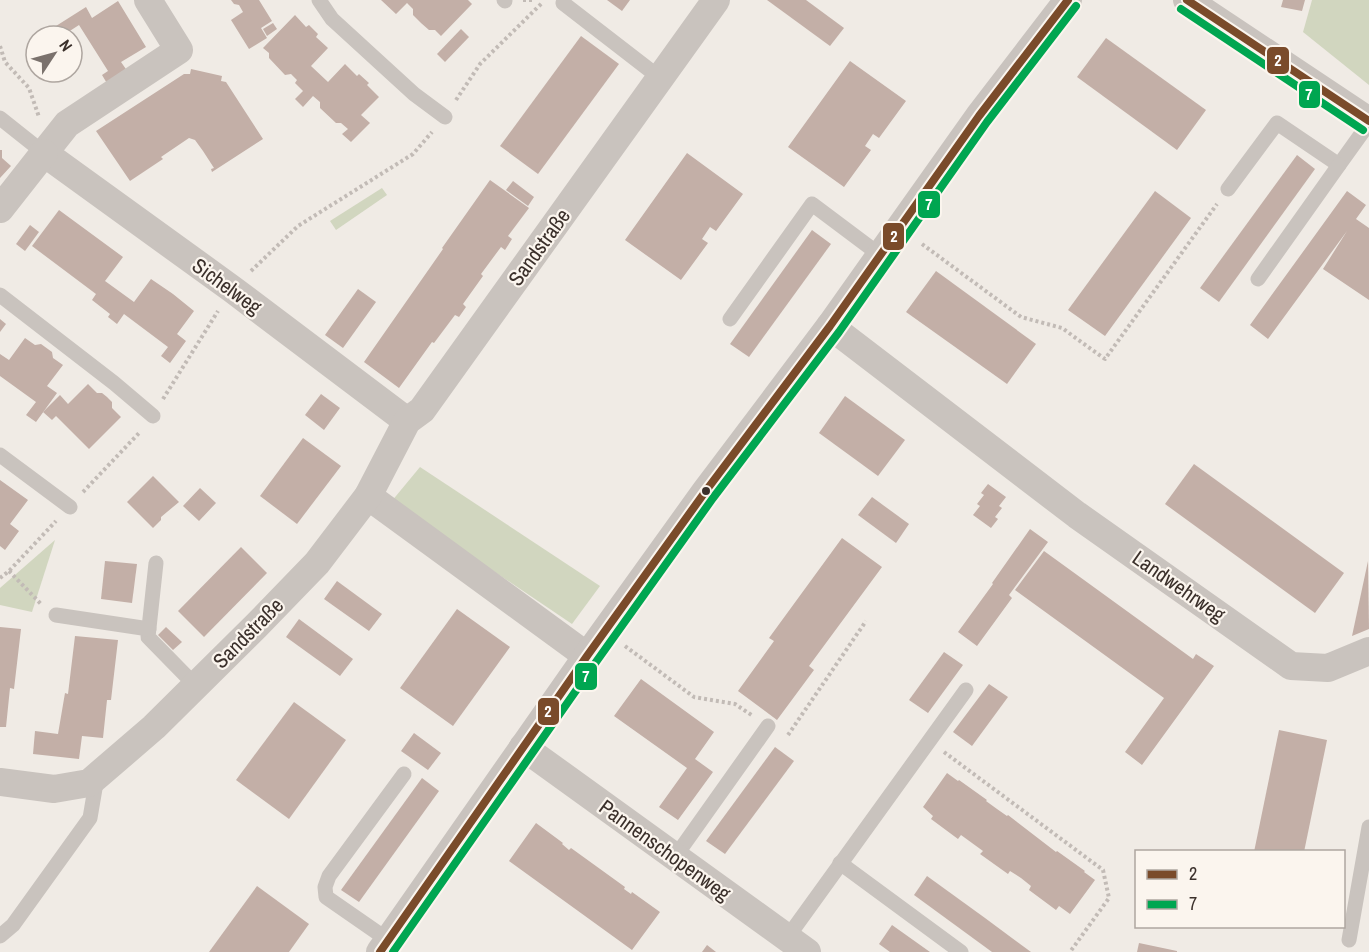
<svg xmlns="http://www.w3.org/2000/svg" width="1369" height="952" viewBox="0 0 1369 952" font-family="'Archivo Narrow',sans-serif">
<rect width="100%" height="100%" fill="#f0ebe5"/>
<!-- green -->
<g fill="#d1d6bf">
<path d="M1312,0H1369V85L1303,32Z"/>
<path d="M382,188L387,195L336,230L330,221Z"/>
<path d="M420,467L600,586L572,624L391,502Z"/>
<path d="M55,540L32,612L0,605V588Z"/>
</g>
<!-- building -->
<g fill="#c3afa7">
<path d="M231,0H259L272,21L261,28L267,38L249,49L231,20L243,12L239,5L234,4Z"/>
<path d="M381,0H468L472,4L441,36L435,30H429L421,23L413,15V9L407,3L396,14Z"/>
<path d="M607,0H630L622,11Z"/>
<path d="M767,0H806L844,28L830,46Z"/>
<path d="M1283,0H1305L1302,11L1281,7Z"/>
<path d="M118,1L146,47L121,62L128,72L108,85L102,75L108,71L79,25L62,36L56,26L86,7L92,18Z"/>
<path d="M295,15L306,27L309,25L318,34L316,37L328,48L311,66L328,82L345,64L357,76L359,74L369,83L367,85L379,97L361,115L370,123L351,142L342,134L348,129L341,123H336L320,108V102L313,96L303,107L295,99L303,91L295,83L297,80L291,74L285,75L269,58V53L263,48Z"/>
<path d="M273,23L277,29L267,36L263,29Z"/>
<path d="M461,29L469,37L445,62L437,54Z"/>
<path d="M581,36L619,64L538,174L500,146Z"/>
<path d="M1106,38L1206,110L1177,150L1077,77Z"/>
<path d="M850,61L906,101L879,138L873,134L865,146L871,150L844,187L788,147Z"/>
<path d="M191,69L222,76L221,81L226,82L263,139L212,172L211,169L214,168L203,151L195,140L189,138L161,157L163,159L130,181L96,131L184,74H190Z"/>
<path d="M0,150H2V158L11,166L0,178Z"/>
<path d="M687,153L743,194L716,231L710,227L702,239L708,243L681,280L625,240Z"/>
<path d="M1297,155L1315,169L1219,302L1200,288Z"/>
<path d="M490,180L529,208L508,236L512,239L505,250L501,247L481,274L483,276L463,304L466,307L459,317L455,315L434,343L432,342L399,388L364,362L443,249L442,248Z"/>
<path d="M513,181L534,197L528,206L506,190Z"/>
<path d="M1155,191L1191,218L1105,336L1068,310Z"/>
<path d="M1347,191L1366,205L1356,219L1369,228V300L1323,269L1347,231L1268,339L1250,325Z"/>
<path d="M59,210L123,257L105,281L134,302L151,279L173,294L194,311L177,334L186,341L170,363L161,356L168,347L124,314L117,324L108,317L110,314L92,300L96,294L32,246Z"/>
<path d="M30,225L39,232L25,251L16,244Z"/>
<path d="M812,230L831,244L749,357L730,344Z"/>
<path d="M936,271L1036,344L1007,384L906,312Z"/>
<path d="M358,289L376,302L343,348L325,335Z"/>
<path d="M0,319L6,324L0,332Z"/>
<path d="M25,338L35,345L41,344L52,352L53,358L63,365L47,386L57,393L36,422L26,415L36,402L0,376V354L9,360Z"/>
<path d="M88,384L97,393H102L107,397L112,402V408L121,417L89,449L56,416L52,420L43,412L60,395L68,404Z"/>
<path d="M321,394L340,408L324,430L305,415Z"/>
<path d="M845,396L905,440L878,476L819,433Z"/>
<path d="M303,438L341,466L297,524L260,496Z"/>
<path d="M1194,464L1344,573L1315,613L1165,504Z"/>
<path d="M153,476L179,502L161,517V520L153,528L127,502Z"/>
<path d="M0,480L28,500L10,524L19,531L5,550L0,546Z"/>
<path d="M988,484L1006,497L999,506L1002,508L995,517L998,519L991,528L973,515L980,506L977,504L984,495L981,493Z"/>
<path d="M200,488L216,503L199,521L183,506Z"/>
<path d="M872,497L909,524L896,543L858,515Z"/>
<path d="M1030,529L1048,542L1009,595L1012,598L977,646L958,632L993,584L992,583Z"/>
<path d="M842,538L882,567L809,666L814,670L777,720L738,691L774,641L769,638Z"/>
<path d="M241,547L267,573L204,637L178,611Z"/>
<path d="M1044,551L1193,659L1196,654L1214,666L1142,765L1125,752L1164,698L1015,590Z"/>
<path d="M105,561L137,564L132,603L101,599Z"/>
<path d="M1368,561L1369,629L1352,636L1365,575Z"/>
<path d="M337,581L382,614L369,631L324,599Z"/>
<path d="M457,609L510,647L453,726L400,688Z"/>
<path d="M299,619L353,659L340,676L286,637Z"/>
<path d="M0,627L21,629L14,689L10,688L6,727H0Z"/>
<path d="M166,627L182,642L173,650L158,635Z"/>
<path d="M75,636L118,640L111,700H107L103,738L82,736L79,759L33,754L35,731L58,734L65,693L68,694Z"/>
<path d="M944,652L963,665L928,713L909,700Z"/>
<path d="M641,679L714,732L695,759L713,772L678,820L659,807L687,768L614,716Z"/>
<path d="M989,684L1008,697L972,746L953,732Z"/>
<path d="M294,702L346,740L289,819L236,780Z"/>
<path d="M1279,730L1327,740L1304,852H1254Z"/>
<path d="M414,733L441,753L428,770L401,751Z"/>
<path d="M775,747L794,761L725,854L706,841Z"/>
<path d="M947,773L958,781L959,780L987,800L986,801L997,809L1007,816L1008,815L1056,852L1057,851L1085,871L1084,872L1095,880L1070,914L1059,906L1056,910L1029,890L1031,886L1021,878L1010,871L1008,874L980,854L983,851L961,835L958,839L931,819L933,816L923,807Z"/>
<path d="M422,778L439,791L359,902L341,890Z"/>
<path d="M536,823L563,843L562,844L569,850L571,848L625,887L624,889L631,894L632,892L660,912L632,950L509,861Z"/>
<path d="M927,876L985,918L1031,952H992L914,895Z"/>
<path d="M257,886L309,924L289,952H209Z"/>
<path d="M892,925L930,952H890L879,944Z"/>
<path d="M1139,943L1177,951V952H1137Z"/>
<path d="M707,945L716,952H702Z"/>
</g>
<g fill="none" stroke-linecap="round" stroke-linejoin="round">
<!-- path -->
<g stroke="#c2bbb6" stroke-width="4" stroke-dasharray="3 3" stroke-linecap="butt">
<path d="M523,0H534"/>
<path d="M0,46L5,62L29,88L39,117"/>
<path d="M456,100L480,64L542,3"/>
<path d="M922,244L1021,317L1062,328L1105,359L1217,204"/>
<path d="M251,271L298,226L413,154L432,132"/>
<path d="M163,399L218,311"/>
<path d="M83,492L140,432"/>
<path d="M9,571L41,604"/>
<path d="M0,578L9,571L56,521"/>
<path d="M625,646L694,697L735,704L753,716"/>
<path d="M788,735L866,621"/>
<path d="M944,752L1103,870L1109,898L1070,952"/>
</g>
<!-- service -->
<g stroke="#c9c3be" stroke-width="15">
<path d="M319,0L332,19L414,94L445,117"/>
<path d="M504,0L505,1"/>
<path d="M563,3L660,78"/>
<path d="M0,118L44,153"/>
<path d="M1228,189L1277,123L1339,165L1369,123"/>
<path d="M1258,279L1339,165"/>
<path d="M0,295L114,383L153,416"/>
<path d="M730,319L812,204L880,255"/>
<path d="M0,455L70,507"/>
<path d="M156,563L148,637L196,686"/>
<path d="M56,615L149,629"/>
<path d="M675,857L768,726"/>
<path d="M840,863L961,952"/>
<path d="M0,936L13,925L90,818L97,777"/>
<path d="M787,938L966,690"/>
<path d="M388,940L326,897L325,887L329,876L404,774"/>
<path d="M1349,940L1369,827"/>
</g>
<!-- minor -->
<g stroke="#c9c3be" stroke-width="28">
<path d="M148,0L179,50L67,124L44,153L232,289L407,421"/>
<path d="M1187,0L1369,121"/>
<path d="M0,209L44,153"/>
<path d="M830,326L1077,515L1291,666L1328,668L1369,651"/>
<path d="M368,496L587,656"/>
<path d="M523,747L807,952"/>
<path d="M0,782L54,789L89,783L154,727L256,626L317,563L368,496L407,421L422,410L716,0"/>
<path d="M380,952L587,656L705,492L830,326L979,116L1068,0"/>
</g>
<!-- bus-1 casing -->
<g stroke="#fbf5ee" stroke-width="12">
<g id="bus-1">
<path d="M1187,0L1369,121"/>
<path d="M380,952L587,656L705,492L830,326L979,116L1068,0"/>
</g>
</g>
<!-- bus-2 casing -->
<g stroke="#fbf5ee" stroke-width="12">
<g id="bus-2">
<path d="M1181,9L1363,130"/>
<path d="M393,952L596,662L713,498L839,332L987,122L1076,6"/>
</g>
</g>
<!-- bus-1 -->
<use href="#bus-1" stroke="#7a4b2a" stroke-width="8"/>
<!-- bus-2 -->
<use href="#bus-2" stroke="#00a651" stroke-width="8"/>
</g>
<!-- markers -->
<circle fill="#3b302b" stroke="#fbf5ee" stroke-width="2" cx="706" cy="491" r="5"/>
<g text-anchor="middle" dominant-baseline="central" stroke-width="4.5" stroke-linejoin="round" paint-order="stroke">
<!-- street labels -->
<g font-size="21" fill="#3b302b" stroke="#fbf5ee">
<text transform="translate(539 247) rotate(-54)">Sandstraße</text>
<text transform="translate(227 286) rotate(36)">Sichelweg</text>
<text transform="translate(1179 586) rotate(35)">Landwehrweg</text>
<text transform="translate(248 633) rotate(-45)">Sandstraße</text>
<text transform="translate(665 850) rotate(36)">Pannenschopenweg</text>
</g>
</g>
<g stroke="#fbf5ee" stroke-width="2">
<rect x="1266" y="46" width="24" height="29" rx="6" fill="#7a4b2a"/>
<rect x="1298" y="80" width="23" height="29" rx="6" fill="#00a651"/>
<rect x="917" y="190" width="24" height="29" rx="6" fill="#00a651"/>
<rect x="882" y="222" width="23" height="29" rx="6" fill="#7a4b2a"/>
<rect x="574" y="662" width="24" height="29" rx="6" fill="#00a651"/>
<rect x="537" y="697" width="23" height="29" rx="6" fill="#7a4b2a"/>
</g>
<g font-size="16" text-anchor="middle" font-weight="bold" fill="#fff">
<text x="1278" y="66">2</text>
<text x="1309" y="100">7</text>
<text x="929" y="210">7</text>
<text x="894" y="242">2</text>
<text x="586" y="682">7</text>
<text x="548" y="717">2</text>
</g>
<!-- legend -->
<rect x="1135" y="850" width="210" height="78" fill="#fbf5ee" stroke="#aea6a0" stroke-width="1.5"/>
<rect x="1147" y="870" width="30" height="9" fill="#7a4b2a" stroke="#aea6a0" stroke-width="1.5"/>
<text x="1189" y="880" font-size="18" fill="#3b302b">2</text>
<rect x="1147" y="900" width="30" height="9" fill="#00a651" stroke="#aea6a0" stroke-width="1.5"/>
<text x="1189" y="910" font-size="18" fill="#3b302b">7</text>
<!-- north arrow -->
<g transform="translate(54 54) rotate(54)"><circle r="28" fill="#fbf5ee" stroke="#aea6a0" stroke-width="1.5"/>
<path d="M0-4.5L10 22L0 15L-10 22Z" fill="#7a716c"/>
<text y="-9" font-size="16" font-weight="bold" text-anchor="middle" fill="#3b302b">N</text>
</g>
</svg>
